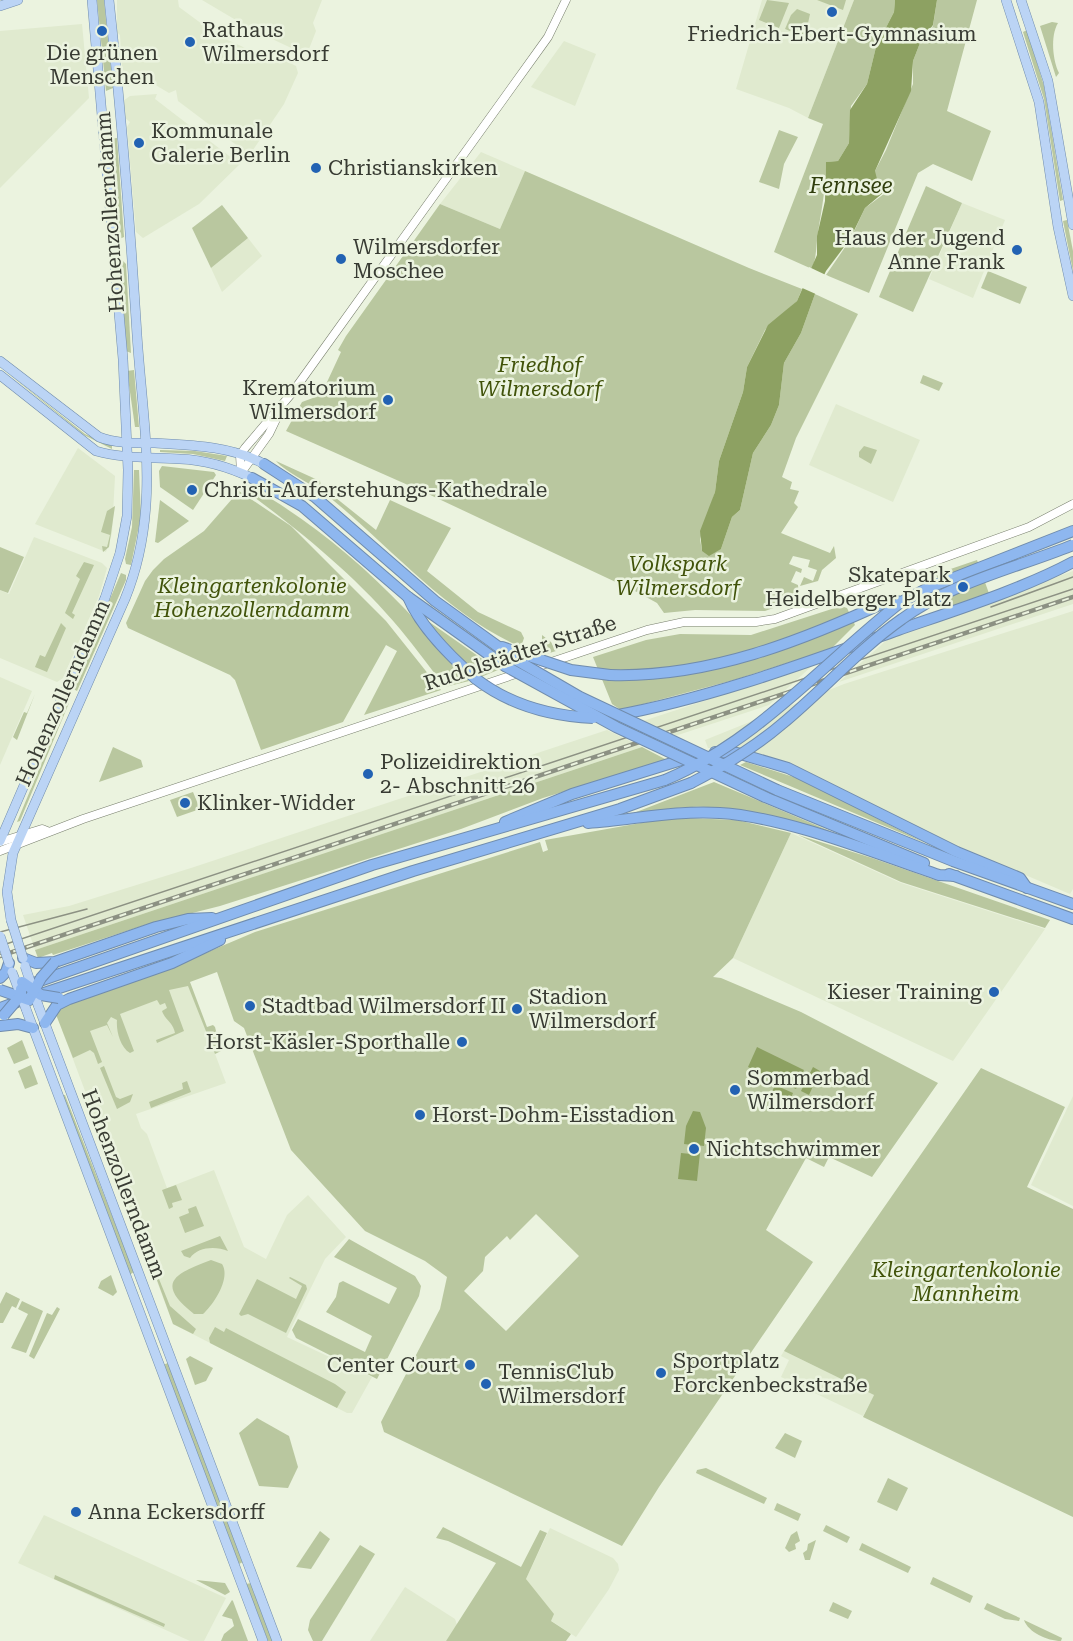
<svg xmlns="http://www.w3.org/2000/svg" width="1073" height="1641" viewBox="0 0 1073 1641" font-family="'Roboto Serif',serif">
<rect width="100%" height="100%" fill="#ebf3df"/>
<!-- built -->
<g fill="#e0eacf">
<path d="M117,0H178L179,7L217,35L278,63L280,58L296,66L298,73L284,104L253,150L247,153L178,101L176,90L169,93L152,83L131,84L129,87L123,84L120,35L117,32Z"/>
<path d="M202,0H322L313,23L316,31L309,49L302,53L251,29Z"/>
<path d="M762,0H854L808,118L789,108L736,89Z"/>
<path d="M82,24L89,98L0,188V31Z"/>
<path d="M564,41L596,54L575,106L531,87Z"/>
<path d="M157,94L155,99L237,162L241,158L243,161L199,204L143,238L136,232L127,127L130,122L124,117L123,101L130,96Z"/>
<path d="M481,152L525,171L500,229L440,204Z"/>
<path d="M962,203L1005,220L973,298L929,279Z"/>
<path d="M248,238L262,256L222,292L211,268Z"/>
<path d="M836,404L920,440L893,502L809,465Z"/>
<path d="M78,448L115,476L112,533L106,552L35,524Z"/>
<path d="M34,537L102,563L107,568L99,596L63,678L57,682L0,658V590L9,594Z"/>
<path d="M1073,571V604L839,682L889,638Z"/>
<path d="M1073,611V889L1070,894L955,845L789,764L734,748H708L705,740L844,684Z"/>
<path d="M813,665L769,705L675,736L643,721Z"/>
<path d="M0,677L32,691L0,765Z"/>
<path d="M607,730L642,747L35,950L23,915L69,906L191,868Z"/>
<path d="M791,833L901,883L1045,929L953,1061L733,958Z"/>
<path d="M188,982L226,1083L136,1114L141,1128L147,1134L167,1188L214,1170L244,1247L266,1259L287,1215L308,1195L346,1237L325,1259L287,1337L372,1377L352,1413H347L173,1324L62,1030Z"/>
<path d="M1073,1096V1206L1031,1185Z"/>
<path d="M784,1351L874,1395L863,1416L781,1377L789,1360L781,1356Z"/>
<path d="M44,1515L226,1598L204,1641H190L18,1563Z"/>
<path d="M550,1528L613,1558L618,1564L619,1570L609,1589L576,1637L550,1620L526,1579Z"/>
<path d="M405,1587L455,1619L457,1625L446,1641H370Z"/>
</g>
<!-- green -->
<g fill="#b9c79f" fill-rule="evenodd">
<path d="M97,0H104L113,88L106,91Z"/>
<path d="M767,0L789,3L779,28L759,20Z"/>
<path d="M817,0H846L843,10Z"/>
<path d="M854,0H895L894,12L876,47L867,84L851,106L849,143L838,161L826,162C826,186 822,208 818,232C816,245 817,256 812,269L774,252L823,124L808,118Z"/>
<path d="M937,0H977L947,111L991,131L972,181L933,164L918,173L869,293L826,275L850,240L865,208L888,191L875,177V171L886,150L913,84V61L920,43L933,26Z"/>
<path d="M797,9L810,14L805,37L785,29L791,15Z"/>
<path d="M1052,22L1058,23C1050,36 1053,61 1059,73L1056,77L1040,26Z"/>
<path d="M1027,30L1044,86L1063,200L1060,201L1044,99L1023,32Z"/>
<path d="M779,130L798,137L784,164L779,189L759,182Z"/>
<path d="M117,138L124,237L117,240L109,139Z"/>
<path d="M525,171L749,268L802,289L797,301L765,330L747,367L743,392L719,461L715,492L700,539L702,551L721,549L732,517L740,510L753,453L771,425L779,405L784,363L801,333L815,294L858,314L796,438L782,477L792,482L790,489L799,491L794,503L798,507L781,533L830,553L834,546L836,558L822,570L818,581L800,586L804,577L813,581L817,570L808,567L810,560L793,556L789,564L802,569L801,573L796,571L791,582L798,585L799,599L765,611L695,610L664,613L657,603L637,592L426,493L286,431L302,402L321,395L341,352L338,350L346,336L440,204L500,229Z"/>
<path d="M926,186L962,203L913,312L879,297Z"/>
<path d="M222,205L248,238L211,268L192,228Z"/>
<path d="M1067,220L1073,251V271L1063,221Z"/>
<path d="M122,260L126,264L131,353L126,351L118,261Z"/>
<path d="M988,271L1027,287L1020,304L981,288Z"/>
<path d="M0,367L85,434L112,446V449L84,435Z"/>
<path d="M134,370L139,427H135L127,371Z"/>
<path d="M923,375L943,383L939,391L920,383Z"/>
<path d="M864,446L877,450L871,464L859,457V452Z"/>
<path d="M160,450L195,451L227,456L225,461L193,454L160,452Z"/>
<path d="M276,461L320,481L321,486L376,530L390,500L451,528L427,571L478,612L521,632L524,638L521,647C447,615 390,546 328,496C314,485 285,472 276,461Z"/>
<path d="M162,466L214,472L216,475L193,510L160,487L159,471Z"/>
<path d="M134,470H139L141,516L131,565L126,564L125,559L132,527Z"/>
<path d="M247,485C306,517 358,560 405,609C427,632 447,657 469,681L445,687C430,668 416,648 400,629C357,577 298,529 243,489Z"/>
<path d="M239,491L291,526L386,621L441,690L364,715L397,651L386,645L343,722L261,750L235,680L230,675L128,628L126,623L145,581L153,570L164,559L204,531Z"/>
<path d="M160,500L189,521L158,543L155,542Z"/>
<path d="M115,506L109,547L103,552L102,546L107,547L110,535L101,532L107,511Z"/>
<path d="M0,547L24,557L8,593L0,590Z"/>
<path d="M977,560L991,599L949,613L936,574Z"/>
<path d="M84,562L94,565L72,613L75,615L73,619L65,613L80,579L76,576Z"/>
<path d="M121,573L126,575V580L77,691L72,688Z"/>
<path d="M841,606L847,608L855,625L831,649L734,680L621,710L612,704L593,657L646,640L680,634L751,635Z"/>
<path d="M425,619L498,670L481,677L466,665Z"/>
<path d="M61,623L66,628L47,672L35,667L40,655L45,657Z"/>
<path d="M542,635L551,642L556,651L540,656L533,653L542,648Z"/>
<path d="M35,694L17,740L13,737L24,712L27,713Z"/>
<path d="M67,702L69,703L20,821L17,822Z"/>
<path d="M113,747L141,760L143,767L99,782Z"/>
<path d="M642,747L667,760L543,798L461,829L220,906L145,925L53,955L52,953L38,958L35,950Z"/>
<path d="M746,762L800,779L925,843L740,765Z"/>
<path d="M714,782L830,831L829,833C784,820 739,805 692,807C672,808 651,811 631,814Z"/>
<path d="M193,792L200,809L177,817L170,800Z"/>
<path d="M686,818L737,820L791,833L733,958L713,977L721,978L801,1012L938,1083L872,1177L829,1157L824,1167L806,1158L766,1230L813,1262L659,1487L622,1546L384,1432L381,1422L440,1309L447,1277L425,1261L365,1231L291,1150L244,1028L234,1021L217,972L190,982L207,1027L213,1025L215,1027L221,1051L215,1054L188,986L169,990L184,1031L157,1043L156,1040L175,1033C173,1022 165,1020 162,1011L167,1008L165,1003L160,1005L157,1000L120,1014L134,1051L130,1053C120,1047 116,1030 117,1020L111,1017L107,1023L113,1037L107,1025L90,1031L102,1062L98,1064L94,1053L90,1050L73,1058L55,1012L76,1000L177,965L255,932L540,842L543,852L548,850L545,840L652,821ZM536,1214L579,1256L506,1331L464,1291L483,1271L485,1257L507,1236L510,1240Z"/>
<path d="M798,835L872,858L1050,920L1045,928L901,882Z"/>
<path d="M22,1040L29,1058L14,1064L7,1048Z"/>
<path d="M31,1065L38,1084L25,1089L18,1071Z"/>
<path d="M104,1066L116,1097L120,1099L133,1094L130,1102L117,1109L100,1068Z"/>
<path d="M981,1068L1065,1107L1027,1187L1073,1209V1517L863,1417L874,1395L784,1351Z"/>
<path d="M187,1081L191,1092L151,1108L149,1102L183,1089L182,1083Z"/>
<path d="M62,1095H65L134,1272L129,1275Z"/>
<path d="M176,1185L182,1200L172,1203L173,1207L169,1209L162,1190Z"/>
<path d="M196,1206L204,1226L185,1233L179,1217L189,1213L188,1209Z"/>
<path d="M220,1236L228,1251C215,1246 198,1247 190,1258L184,1256L181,1251Z"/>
<path d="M349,1239L415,1276L421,1286L419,1296L377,1379L296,1338L292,1330L298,1319L365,1352L372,1336L326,1312L336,1297L339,1283L343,1281L389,1304L397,1288L334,1257Z"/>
<path d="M211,1260L222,1264C231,1278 214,1304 203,1314H194C153,1282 177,1273 211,1260Z"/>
<path d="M111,1275L117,1292L113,1296L98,1288L101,1281Z"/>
<path d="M290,1277L306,1285L307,1289L286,1333L248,1314L241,1316L239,1314L257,1279L296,1299L302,1286L289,1278Z"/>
<path d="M159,1279L170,1306L196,1329L193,1334L173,1324L157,1280Z"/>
<path d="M6,1292L20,1299L16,1308L12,1306L3,1323H0V1304Z"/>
<path d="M22,1301L43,1311L26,1353L11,1348L28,1314L18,1309Z"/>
<path d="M57,1307L60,1309L34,1359L29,1356L47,1313L52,1315Z"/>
<path d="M215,1327L224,1332L226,1328L335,1384L346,1392L337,1408L210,1343L209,1338Z"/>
<path d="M190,1356L213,1368L206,1381L195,1385L186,1359Z"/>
<path d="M168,1363L243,1562L239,1564L163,1365Z"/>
<path d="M257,1418L289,1436L298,1467L288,1488L259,1486L239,1433Z"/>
<path d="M785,1433L802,1441L795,1458L775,1448Z"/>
<path d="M706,1468L767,1498L764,1504L696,1473L697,1470Z"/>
<path d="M888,1478L908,1488L897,1511L877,1502Z"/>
<path d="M777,1503L801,1514L798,1521L774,1510Z"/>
<path d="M826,1525L850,1537L847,1543L823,1531Z"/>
<path d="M443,1527L521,1567L540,1530L547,1533L526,1579L554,1614L551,1621L571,1634L566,1641H446L496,1563L448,1541L436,1538Z"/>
<path d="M320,1531L330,1539L311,1569L296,1567Z"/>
<path d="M797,1531L800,1541L795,1544L796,1549L789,1552L785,1548L791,1535Z"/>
<path d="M816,1540L810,1560H805L803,1553L807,1550L808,1544Z"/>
<path d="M862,1543L911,1567L908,1573L859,1550Z"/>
<path d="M360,1545L375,1554L322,1641H313L308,1630L310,1620Z"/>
<path d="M55,1575L165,1624L164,1627L54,1579Z"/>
<path d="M933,1577L973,1596L970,1603L930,1584Z"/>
<path d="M196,1580L225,1583L230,1592L225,1595Z"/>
<path d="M251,1583L273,1641H268L246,1584Z"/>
<path d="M232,1600L233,1601L248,1641H221L224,1634L234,1626L232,1619L222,1616Z"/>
<path d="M833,1602L852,1611L848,1619L829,1611Z"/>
<path d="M987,1603L1020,1618L1019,1621L1005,1619L984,1609Z"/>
<path d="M1024,1620L1062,1638L1061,1641C1047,1641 1028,1632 1024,1620Z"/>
</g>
<!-- water -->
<g fill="#8da162">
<path d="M895,0H937L933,25L920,43L913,61L911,91L875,171L877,179L890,187L865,208L850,239L826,271L815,294L801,333L784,363L779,405L771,425L753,453L740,510L732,517L721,549L709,556L702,551L700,531L715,492L719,461L743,392L747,367L768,325L797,301L817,255V236L825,201L826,162L838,161L849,143L850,110L867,84L876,47L894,12Z"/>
<path d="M757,1047L804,1070L796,1089L748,1067Z"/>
<path d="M813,1067L820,1071L809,1095L801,1091Z"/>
<path d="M775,1085L793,1093L785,1111L767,1103Z"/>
<path d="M693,1111L700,1112L706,1128L704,1146L696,1145L695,1153H700L697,1181L678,1179L681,1153L691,1154L692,1145L684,1144L686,1126Z"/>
</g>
<!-- pier -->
<path fill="#ebf3df" d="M809,267L828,276L818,295L800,287Z"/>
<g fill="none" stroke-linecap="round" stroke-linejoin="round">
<!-- minor casing -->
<g stroke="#777e6c" stroke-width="9">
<g id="minor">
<path d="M241,473L240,455L245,448L292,393L548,37L566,0"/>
<path d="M241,473L269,434L280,411"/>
<path d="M0,842L42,829L47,831"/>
<path d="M0,851L83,819L647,630L684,622H756L775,619L1029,527L1073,504"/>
</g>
</g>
<!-- major casing -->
<g stroke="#708cad" stroke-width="10">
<g id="major">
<path d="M1006,0L1039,102L1058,227L1073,296"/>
<path d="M1021,0L1048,81L1073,225"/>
<path d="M0,6L18,0"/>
<path d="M0,361L99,437C117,444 136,443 155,443C191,445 232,446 264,464"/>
<path d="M0,375L96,451C123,459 152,457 180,459C205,460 229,467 252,478"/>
<path d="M0,841L105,598L120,553L127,516L128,470L123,359L92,0"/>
<path d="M11,920L7,892L13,853L125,599C161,511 143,426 137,335C130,223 121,111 109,0"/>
<path d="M38,1005L277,1641"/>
<path d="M26,1009L263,1641"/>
</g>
</g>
<!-- highway casing -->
<g stroke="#708cad" stroke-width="12">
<g id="highway">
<path d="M264,464L315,497L435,601L518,661"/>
<path d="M252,478L302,506L408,597L505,666"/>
<path d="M408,597C421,628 451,657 476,679"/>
<path d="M502,647L529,656"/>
<path d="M610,675C708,678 802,641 890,600L901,602L928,588L1073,531"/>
<path d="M613,716C711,698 805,663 898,630C953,611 1023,589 1073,562"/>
<path d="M715,752L737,753L788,768L957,852L1020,878L1027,888"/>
<path d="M777,790L953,861L1073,904"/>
<path d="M765,797L924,863"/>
<path d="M505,822L572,794L691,757"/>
<path d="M588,823C632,820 675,810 720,813C787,817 874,853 939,875L956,876"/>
<path d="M949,874L1073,919"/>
<path d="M23,958L36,963L55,962L156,927L188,919L212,918"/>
<path d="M0,978L6,972L9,963"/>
<path d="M34,983L372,865L665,780"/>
<path d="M35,996L413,871L620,809L691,783"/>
<path d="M0,1008L17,1002"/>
<path d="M45,1023L57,1005L69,999L172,963L220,940"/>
<path d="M0,1026L18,1024L33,1028"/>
</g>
</g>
<!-- minor -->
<use href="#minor" stroke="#fff" stroke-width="8"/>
<!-- major -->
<use href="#major" stroke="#bbd4f5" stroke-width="9"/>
<!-- highway -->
<use href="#highway" stroke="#8eb7ef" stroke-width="10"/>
<!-- tram -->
<g stroke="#8c9183" stroke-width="1.5">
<path d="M991,607L1073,577"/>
<path d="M0,932L87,909"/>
<path d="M0,946L1073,589"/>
</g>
<!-- rail casing -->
<g stroke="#8c9183" stroke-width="4.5">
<path id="rail" d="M0,956L1073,597"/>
</g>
<!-- rail -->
<use href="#rail" stroke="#ebf3df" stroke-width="2" stroke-dasharray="7" stroke-linecap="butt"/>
<!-- major-bridge casing -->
<g stroke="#708cad" stroke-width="10" stroke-linecap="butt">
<g id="major-bridge">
<path d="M11,920L23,958"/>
<path d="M0,936L9,963"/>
<path d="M25,966L38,1005"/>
<path d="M12,972L26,1009"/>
</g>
</g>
<!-- highway-bridge casing -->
<g stroke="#708cad" stroke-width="12" stroke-linecap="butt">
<g id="highway-bridge">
<path d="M529,656L571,670L610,675"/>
<path d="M518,661L580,697L777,790"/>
<path d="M505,666L616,727L765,797"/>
<path d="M476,679C510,705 550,716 593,718"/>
<path d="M665,780C758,741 823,663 901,602"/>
<path d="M691,783C724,766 754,748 782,724C823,690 858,650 902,619C952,582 1016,568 1073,545"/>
<path d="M22,982L41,995L59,998"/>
<path d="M0,990L29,1000L41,978L55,962"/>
<path d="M4,1015L21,995V989"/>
</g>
</g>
<!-- major-bridge -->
<use href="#major-bridge" stroke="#bbd4f5" stroke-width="9"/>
<!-- highway-bridge -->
<use href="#highway-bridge" stroke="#8eb7ef" stroke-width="10"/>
</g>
<!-- markers -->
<g fill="#2262b3" stroke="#ebf3df" stroke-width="2">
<circle cx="832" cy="12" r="6"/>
<circle cx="102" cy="31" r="6"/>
<circle cx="190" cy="42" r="6"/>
<circle cx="139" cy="143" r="6"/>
<circle cx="316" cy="168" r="6"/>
<circle cx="1017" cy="250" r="6"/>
<circle cx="341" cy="259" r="6"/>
<circle cx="388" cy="400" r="6"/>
<circle cx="192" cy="490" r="6"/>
<circle cx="963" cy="587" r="6"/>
<circle cx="368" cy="774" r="6"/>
<circle cx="185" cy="803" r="6"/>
<circle cx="994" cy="992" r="6"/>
<circle cx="250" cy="1006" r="6"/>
<circle cx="517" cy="1009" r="6"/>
<circle cx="462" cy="1042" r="6"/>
<circle cx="735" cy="1090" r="6"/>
<circle cx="420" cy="1115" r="6"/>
<circle cx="694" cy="1149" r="6"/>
<circle cx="470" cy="1365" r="6"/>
<circle cx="661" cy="1373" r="6"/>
<circle cx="486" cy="1384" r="6"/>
<circle cx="76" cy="1512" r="6"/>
</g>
<g text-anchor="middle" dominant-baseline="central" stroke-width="5" stroke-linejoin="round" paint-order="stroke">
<!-- poi labels -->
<g font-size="21" fill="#383b33" stroke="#ebf3df" text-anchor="start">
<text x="202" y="30">Rathaus<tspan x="202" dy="24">Wilmersdorf</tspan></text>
<text x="832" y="34" text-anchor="middle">Friedrich-Ebert-Gymnasium</text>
<text x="102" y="53" text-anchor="middle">Die grünen<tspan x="102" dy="24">Menschen</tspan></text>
<text x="151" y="131">Kommunale<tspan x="151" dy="24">Galerie Berlin</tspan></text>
<text x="328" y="168">Christianskirken</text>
<text x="1005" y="238" text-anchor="end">Haus der Jugend<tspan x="1005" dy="24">Anne Frank</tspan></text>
<text x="353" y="247">Wilmersdorfer<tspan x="353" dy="24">Moschee</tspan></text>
<text x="376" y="388" text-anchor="end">Krematorium<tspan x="376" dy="24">Wilmersdorf</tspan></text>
<text x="204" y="490">Christi-Auferstehungs-Kathedrale</text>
<text x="951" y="575" text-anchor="end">Skatepark<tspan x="951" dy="24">Heidelberger Platz</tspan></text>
<text x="380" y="762">Polizeidirektion<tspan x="380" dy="24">2- Abschnitt 26</tspan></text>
<text x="197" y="803">Klinker-Widder</text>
<text x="982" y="992" text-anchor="end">Kieser Training</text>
<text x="529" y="997">Stadion<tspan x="529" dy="24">Wilmersdorf</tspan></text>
<text x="262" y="1006">Stadtbad Wilmersdorf II</text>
<text x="450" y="1042" text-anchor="end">Horst-Käsler-Sporthalle</text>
<text x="747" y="1078">Sommerbad<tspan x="747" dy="24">Wilmersdorf</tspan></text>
<text x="432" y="1115">Horst-Dohm-Eisstadion</text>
<text x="706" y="1149">Nichtschwimmer</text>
<text x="673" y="1361">Sportplatz<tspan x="673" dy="24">Forckenbeckstraße</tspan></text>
<text x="458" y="1365" text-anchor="end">Center Court</text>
<text x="498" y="1372">TennisClub<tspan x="498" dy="24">Wilmersdorf</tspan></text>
<text x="88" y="1512">Anna Eckersdorff</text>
</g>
<!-- street labels -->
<g font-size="21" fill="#383b33" stroke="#ebf3df">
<text transform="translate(110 212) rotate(-94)">Hohenzollerndamm</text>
<text transform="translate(520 653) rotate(-18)">Rudolstädter Straße</text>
<text transform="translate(63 693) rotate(-66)">Hohenzollerndamm</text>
<text transform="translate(124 1184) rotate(69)">Hohenzollerndamm</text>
</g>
<!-- park labels -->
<g font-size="21" font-style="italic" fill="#41530a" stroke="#ebf3df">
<text x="540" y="365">Friedhof<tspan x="540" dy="24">Wilmersdorf</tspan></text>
<text x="678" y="564">Volkspark<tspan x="678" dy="24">Wilmersdorf</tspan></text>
<text x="252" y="586">Kleingartenkolonie<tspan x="252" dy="24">Hohenzollerndamm</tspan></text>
<text x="966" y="1270">Kleingartenkolonie<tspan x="966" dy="24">Mannheim</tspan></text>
</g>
<!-- water labels -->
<g font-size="22" font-style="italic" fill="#303e0d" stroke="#ebf3df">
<text x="851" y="185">Fennsee</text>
</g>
</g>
</svg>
